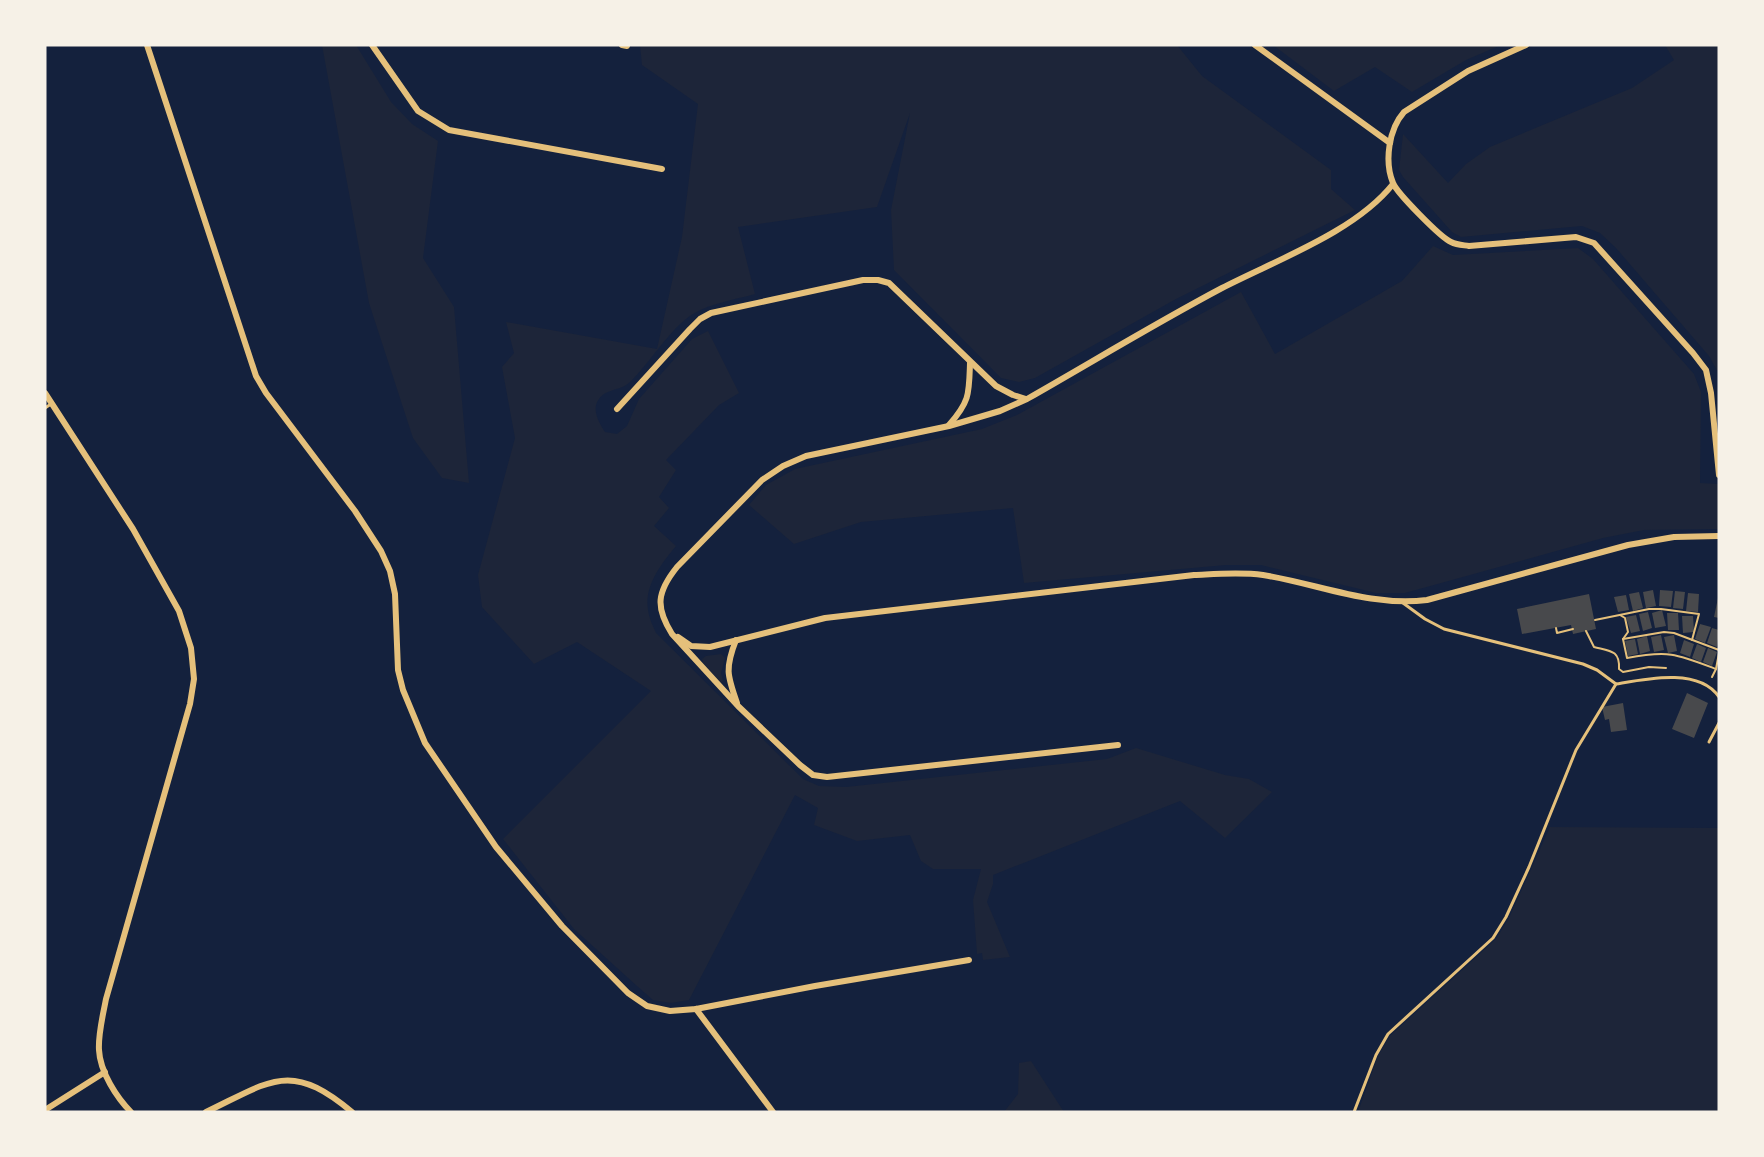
<svg xmlns="http://www.w3.org/2000/svg" width="1764" height="1157" viewBox="0 0 1764 1157" font-family="Montserrat,sans-serif">
<rect width="100%" height="100%" fill="#14213d"/>
<!-- green -->
<g fill="#1d2539">
<path d="M322,45H356L391,102L412,124L438,141L423,258L454,307L469,483L442,478L413,438L369,303Z"/>
<path d="M640,45H1177L1202,76L1331,170V189L1355,210L1176,299L1035,378L1019,382L1001,378L894,270L891,210L910,113L877,207L738,227L755,294C734,300 711,303 693,314C670,328 650,363 630,382C621,391 607,388 599,399C591,409 599,423 605,432L617,434L627,426L639,399L692,339L708,331L739,393L719,405L666,460L676,470L659,497L669,508L654,526L676,546C661,564 644,586 648,610C649,618 653,626 656,633L803,779L819,786L846,787L1107,759L1136,748L1225,775L1249,779L1272,792L1225,838L1180,801L993,875V884L987,902L1010,957L983,960L982,953L977,954L973,900L981,869H933L921,861L910,835L857,841L814,825L818,808L795,795L689,1000L671,1003L653,1000L637,986L574,929L503,839L651,691L577,642L534,664L482,607L478,575L515,438L502,367L514,353L506,322L657,349L682,237L698,104L642,65Z"/>
<path d="M1273,45H1501L1466,60L1412,92L1375,67L1334,91Z"/>
<path d="M1665,45H1719V374L1709,356L1616,248L1600,233L1582,226L1461,237L1452,232L1403,177L1399,170L1403,134L1448,183L1466,164L1490,147L1632,88L1674,60Z"/>
<path d="M1433,246L1453,255L1578,248L1593,259L1694,374L1701,392L1700,483L1719,484V529L1644,530L1603,538L1405,593H1376L1261,565H1226L1024,583L1013,508L861,522L794,544L749,505L766,485L795,469L982,429L1017,415L1241,292L1275,354L1402,281Z"/>
<path d="M721,654L725,658L721,673L723,681L721,683L703,663L702,659L706,656Z"/>
<path d="M1550,827L1719,828V1112H1358L1378,1056L1390,1036L1496,939L1509,918Z"/>
<path d="M1031,1061L1064,1112H1004L1018,1094L1019,1063Z"/>
</g>
<!-- building -->
<g fill="#48494c">
<path d="M1653,590L1656,606L1646,608L1643,592Z"/>
<path d="M1660,590L1673,591L1671,607L1659,606Z"/>
<path d="M1675,591L1685,592L1683,609L1673,608Z"/>
<path d="M1639,592L1643,608L1633,611L1629,594Z"/>
<path d="M1688,593L1699,594L1698,612L1686,611Z"/>
<path d="M1589,594L1596,629L1573,634L1571,625L1522,634L1517,609Z"/>
<path d="M1626,595L1629,610L1618,612L1614,597Z"/>
<path d="M1718,598H1719V618L1714,617Z"/>
<path d="M1662,610L1666,626L1655,628L1652,613Z"/>
<path d="M1648,612L1652,628L1643,631L1639,614Z"/>
<path d="M1667,613H1678L1679,630H1668Z"/>
<path d="M1636,615L1640,631L1631,633L1626,617Z"/>
<path d="M1682,616H1693L1694,632L1683,633Z"/>
<path d="M1700,624L1711,627L1705,643L1695,639Z"/>
<path d="M1712,628L1719,630L1717,647L1707,643Z"/>
<path d="M1661,635L1664,650L1654,652L1651,637Z"/>
<path d="M1674,635L1677,651L1668,653L1664,637Z"/>
<path d="M1647,636L1650,651L1640,654L1637,639Z"/>
<path d="M1635,639L1638,654L1628,656L1625,641Z"/>
<path d="M1684,640L1694,644L1690,657L1680,653Z"/>
<path d="M1697,644L1706,648L1701,662L1692,658Z"/>
<path d="M1708,648L1717,652L1712,666L1703,662Z"/>
<path d="M1687,693L1708,703L1694,738L1672,729Z"/>
<path d="M1623,703L1627,730L1611,732L1609,719L1605,720L1602,707Z"/>
</g>
<g fill="none" stroke-linecap="round" stroke-linejoin="round">
<!-- path -->
<g stroke="#e5c07b" stroke-width="2">
<path d="M1620,615L1625,618L1628,632L1623,639L1627,658C1669,650 1677,654 1716,669L1712,677"/>
<path d="M1595,620L1649,609H1661L1699,614L1692,640"/>
<path d="M1556,628L1557,633L1573,629"/>
<path d="M1586,631L1594,647C1610,651 1620,650 1619,669L1623,672L1649,667L1666,668"/>
<path d="M1623,639L1664,632L1674,633L1719,650"/>
<path d="M1716,669L1719,653"/>
</g>
<!-- service -->
<g stroke="#e5c07b" stroke-width="3">
<path d="M45,408L51,404"/>
<path d="M1403,603L1425,619L1444,629L1583,664L1597,670L1616,684"/>
<path d="M1709,742L1719,723"/>
<path d="M1354,1112L1376,1055L1388,1034L1493,938L1506,917L1529,867L1576,750L1616,684C1645,679 1699,667 1719,697"/>
</g>
<!-- minor -->
<g stroke="#e5c07b" stroke-width="6">
<path d="M147,45L256,376L266,393L355,511L381,551L390,571L395,594L398,670L403,690L425,743L496,847L562,926L628,993L647,1006L670,1011L696,1009L815,986L969,960"/>
<path d="M372,45L418,111L449,130L662,169"/>
<path d="M622,45L627,46"/>
<path d="M1255,45L1390,143"/>
<path d="M1526,45L1468,71L1404,112C1389,129 1384,161 1393,183C1397,193 1440,237 1451,242C1457,245 1463,245 1469,246L1576,237L1594,243L1693,353L1706,370L1711,393L1719,475"/>
<path d="M45,393L133,529L179,611L191,648L194,679L190,704L106,999C103,1015 98,1034 99,1050C100,1072 117,1098 131,1112"/>
<path d="M617,409L690,329L700,319L711,313L863,280H878L889,283L996,386L1013,395L1026,399"/>
<path d="M949,425C970,401 969,394 970,363"/>
<path d="M678,637L691,646L710,647L825,618L1194,575C1217,574 1240,572 1263,575C1319,584 1370,607 1427,600L1628,545L1674,537L1719,536"/>
<path d="M736,640C725,668 727,675 737,703"/>
<path d="M1118,745L827,777L813,775L800,765L738,706L672,634C655,607 657,592 677,567L762,480L783,466L806,456L949,426L1000,411L1027,399C1092,362 1156,323 1222,288C1276,260 1355,232 1393,184"/>
<path d="M696,1009L773,1112"/>
<path d="M45,1110L105,1072"/>
<path d="M206,1112C271,1081 290,1060 352,1112"/>
</g>
</g>
<!-- border -->
<rect width="1764" height="1157" fill="none" stroke="#f6f1e7" stroke-width="93"/>
</svg>
